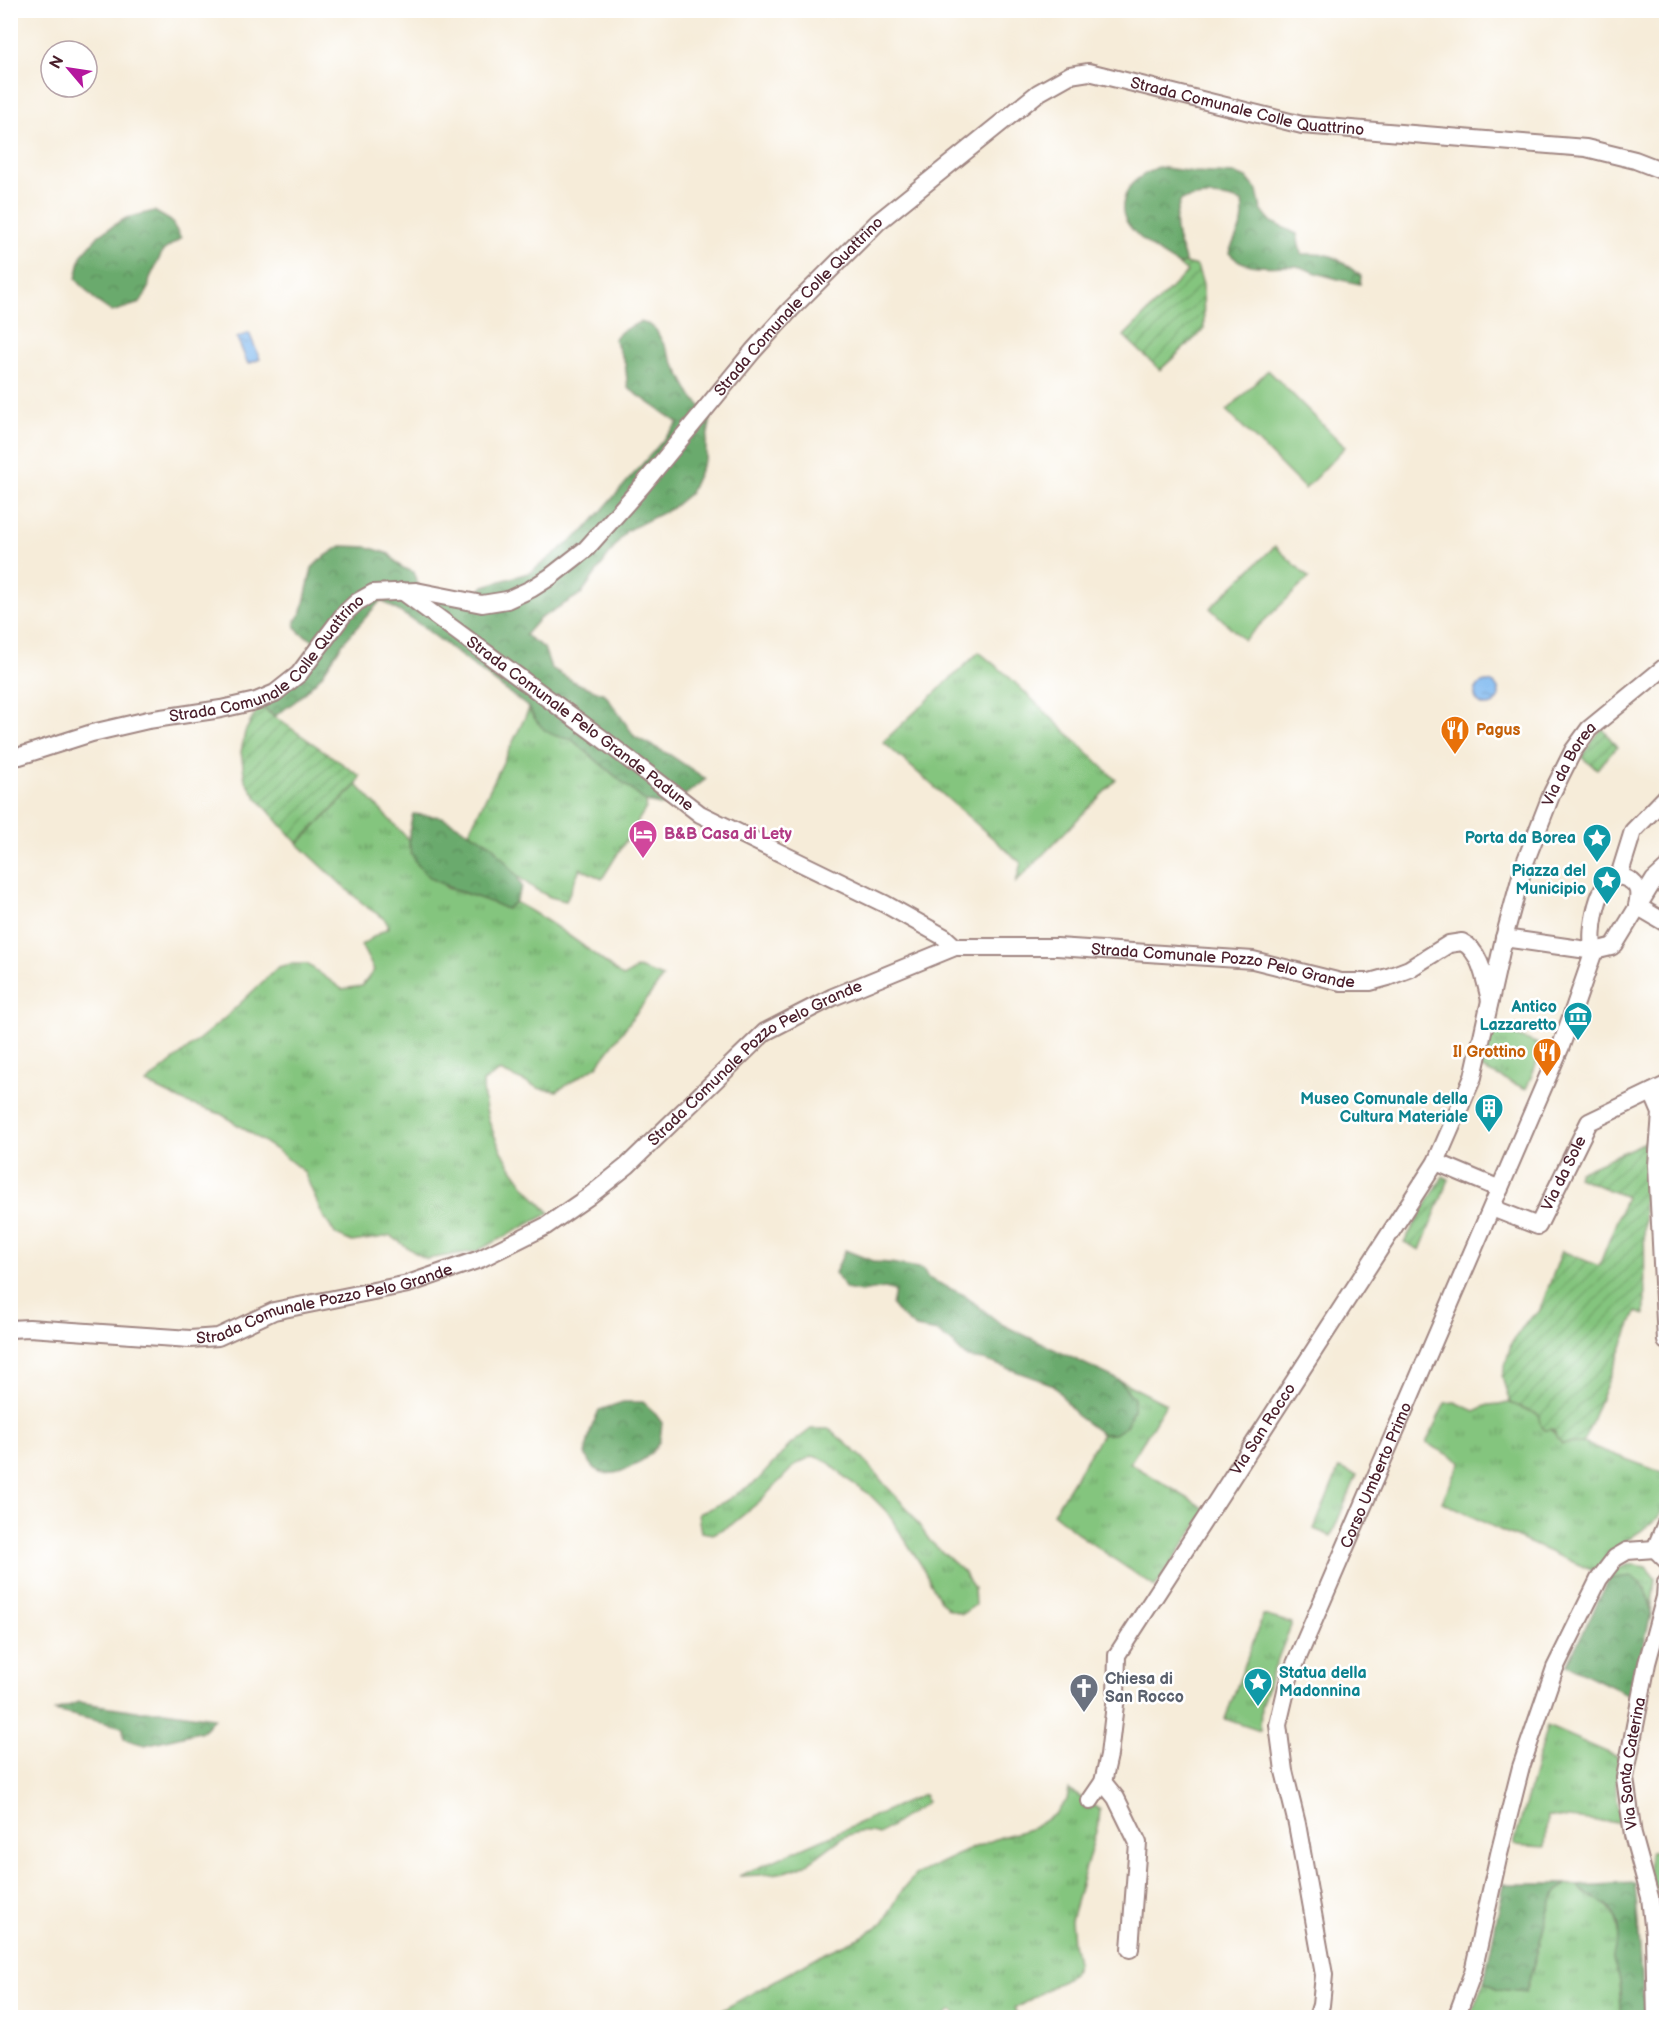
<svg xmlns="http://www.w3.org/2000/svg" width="1677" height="2028" viewBox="0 0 1677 2028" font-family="'Balsamiq Sans',sans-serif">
<defs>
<pattern id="grass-tufts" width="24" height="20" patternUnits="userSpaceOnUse" patternTransform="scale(1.5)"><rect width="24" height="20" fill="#84c57e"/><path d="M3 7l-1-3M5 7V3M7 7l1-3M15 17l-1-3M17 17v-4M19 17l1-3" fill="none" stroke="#6e9f67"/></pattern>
<pattern id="forest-crowns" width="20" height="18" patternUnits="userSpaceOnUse" patternTransform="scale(1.5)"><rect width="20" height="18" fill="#6baa6d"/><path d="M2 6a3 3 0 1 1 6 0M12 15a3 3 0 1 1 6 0" fill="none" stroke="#5a8a5a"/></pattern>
<pattern id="garden-furrows" width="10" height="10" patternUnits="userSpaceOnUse" patternTransform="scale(1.5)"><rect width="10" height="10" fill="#84c57e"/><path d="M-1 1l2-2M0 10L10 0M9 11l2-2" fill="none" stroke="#6e9f67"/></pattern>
<pattern id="water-ripples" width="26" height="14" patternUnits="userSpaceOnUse" patternTransform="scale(1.5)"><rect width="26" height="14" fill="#7fb9f0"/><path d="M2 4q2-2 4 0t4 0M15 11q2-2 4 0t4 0" fill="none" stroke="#6a96c3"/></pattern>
</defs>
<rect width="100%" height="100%" fill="#fff"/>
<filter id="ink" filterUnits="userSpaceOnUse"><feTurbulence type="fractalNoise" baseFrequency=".0167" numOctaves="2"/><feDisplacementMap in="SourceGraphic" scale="12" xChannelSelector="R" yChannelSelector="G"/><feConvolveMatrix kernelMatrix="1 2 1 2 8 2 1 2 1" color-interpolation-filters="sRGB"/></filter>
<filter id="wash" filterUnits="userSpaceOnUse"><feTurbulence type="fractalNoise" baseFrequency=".008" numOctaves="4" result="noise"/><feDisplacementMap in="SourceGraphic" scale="24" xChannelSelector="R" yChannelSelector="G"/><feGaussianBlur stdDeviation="1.35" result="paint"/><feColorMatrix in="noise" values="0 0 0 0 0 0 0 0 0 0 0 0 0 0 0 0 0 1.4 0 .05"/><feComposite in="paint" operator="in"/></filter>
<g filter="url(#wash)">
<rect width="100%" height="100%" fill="#f6ecd9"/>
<!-- grass -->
<g fill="url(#grass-tufts)" stroke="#677254" stroke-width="1.5">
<path d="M979,652L1006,674L1116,780L1016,882L1021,863L883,742Z"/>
<path d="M529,709C538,727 551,737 571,739L646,802V808L602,879L580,868L566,901L550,897L535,889L517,876L491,844L469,832Z"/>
<path d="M357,785L408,839L411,854L447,888L493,902L505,908L515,902C554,923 589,949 623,977L638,968L663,977L597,1066L557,1091L541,1089L500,1071L483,1082C483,1132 515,1180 550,1213L477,1251L427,1259L414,1252L391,1236L352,1242L336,1235L323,1216L304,1172L278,1151L221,1114L187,1103L146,1083L226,1017L278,967L291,964H307L342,989L362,986L374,970L361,945L389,927L384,918L368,908L343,886L298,844Z"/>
<path d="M1489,1026L1544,1046L1526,1089L1480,1068Z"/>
<path d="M1119,1380L1166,1404L1130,1463L1207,1510L1155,1587L1085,1539L1053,1513L1102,1434C1125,1434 1132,1420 1134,1399Z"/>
<path d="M1455,1402L1475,1411L1488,1405L1510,1403L1538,1414L1545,1430L1551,1429L1562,1443H1583L1666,1474C1666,1482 1668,1494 1666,1502C1661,1523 1641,1529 1626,1541C1614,1550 1605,1559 1598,1573L1500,1530L1442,1502L1461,1461L1426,1443L1445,1403Z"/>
<path d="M811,1429H829L863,1458L886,1486L907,1508L930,1541L962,1570L974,1588L975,1605L962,1614L948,1609L940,1600L920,1563L887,1512L868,1493L848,1480L827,1461L813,1456L796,1464L760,1501L731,1525L713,1534L701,1532L698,1514L724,1502L757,1481L790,1445Z"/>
<path d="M1339,1468L1357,1475L1331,1536L1314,1529Z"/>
<path d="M1630,1564L1646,1567L1655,1578L1651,1615L1650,1601L1645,1588L1609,1579L1618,1569Z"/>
<path d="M1263,1615L1292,1623L1270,1679L1261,1707L1260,1731L1225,1719Z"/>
<path d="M1547,1726L1618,1757L1616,1788L1620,1823L1547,1816L1545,1847L1514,1845Z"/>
<path d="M1069,1790L1100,1810L1099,1821L1071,1920L1073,1943L1077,1962L1073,1974L1014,2009L1019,2017H959L952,2010L940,2018H708L817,1957L863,1936L884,1922L901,1892L915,1875L970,1849L1001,1837L1033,1828L1055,1814L1067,1800Z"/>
<path d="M924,1794L927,1802L879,1834C843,1823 829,1854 800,1867C780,1875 761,1875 739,1876Z"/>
<path d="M1666,1851V2017H1665V1907L1648,1870L1650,1852Z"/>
<path d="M1566,1884L1577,1886L1586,1894L1602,1902L1616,1917L1619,1931V1942L1613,1959L1618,1974L1622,2017L1469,2018L1484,1982L1498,1989L1526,1991L1547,1916L1554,1895Z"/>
</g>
<!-- forest -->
<g fill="url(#forest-crowns)" stroke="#5a644c" stroke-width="1.5">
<path d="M1158,167L1194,172L1235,174L1247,178L1257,190L1261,210L1272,222L1297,234L1301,254C1336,253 1334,256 1361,276L1360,284C1345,281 1329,277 1314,272C1308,270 1302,267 1296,266C1273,265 1246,272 1229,253C1237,230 1246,229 1242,202C1221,194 1202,194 1181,200C1174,217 1174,226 1179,244C1182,251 1185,255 1185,263L1179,265C1163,256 1124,231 1123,211C1122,203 1126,191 1131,185C1137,177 1149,172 1158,167Z"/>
<path d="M154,211L171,221L181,238L163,251L150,278L148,290L140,303L112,312L96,301L76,279L81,256L100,234L126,218Z"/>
<path d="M640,322L650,325L656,330L691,395L711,418L706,444V457L690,493L672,508L626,531L581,594L539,619L525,635L544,648L551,668L576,683L605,694L635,737L670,755L706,779L669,807L646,802L571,739C548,737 539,728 529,708L419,624L381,600L343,643L321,676L297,700L275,716L259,706L277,693L315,641L300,633L295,625L296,620L302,612L312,568L321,559L341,546L368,547L389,554L401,567L414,572L417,585L468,605L484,586L531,572L585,530L678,423L628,388L625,363L614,339L622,331Z"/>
<path d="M413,814L442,817L491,844L517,876L522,887L515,902L506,909C472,890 414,890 409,841C408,833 411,822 413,814Z"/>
<path d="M845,1250L875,1262L891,1263L923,1269L928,1278L964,1295L1001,1324L1119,1380L1134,1399L1133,1410L1126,1426L1114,1434H1102L1076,1415L1054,1385L984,1360L967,1358L952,1343L937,1332L916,1328L900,1315L892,1305L895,1291L885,1288L861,1292L846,1289L835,1273Z"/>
<path d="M623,1402H643L654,1412L662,1423C661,1429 661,1437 659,1442C653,1457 620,1477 604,1473C594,1471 590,1462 585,1454L591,1429L599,1410Z"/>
<path d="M1631,1576C1646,1586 1650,1597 1651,1615L1631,1696L1567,1665L1609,1579Z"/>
<path d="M78,1702L137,1711H164L214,1718L203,1731L145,1745L124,1739L123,1727L55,1711Z"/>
<path d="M1635,1883L1645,2017H1622C1620,2004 1621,1990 1618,1976C1617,1970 1613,1964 1613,1958C1614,1944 1625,1935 1616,1918C1608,1902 1589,1897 1577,1886Z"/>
<path d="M1504,1884H1566L1554,1895L1547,1916L1526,1992L1498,1989L1484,1982Z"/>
</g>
<!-- garden -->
<g fill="url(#garden-furrows)" stroke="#677254" stroke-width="1.5">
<path d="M1185,263L1197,266L1203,284L1204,330L1160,370L1124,336L1187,272L1179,265Z"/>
<path d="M259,706L360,776L357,785L298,844L257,798L245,780L241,752L245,732Z"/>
<path d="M1602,728L1617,747L1597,769L1581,757Z"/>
<path d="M1650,1140L1644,1202L1645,1315L1636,1312L1583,1443L1562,1444L1556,1437L1555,1432L1552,1429L1545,1430L1541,1426L1538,1414L1510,1403L1502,1377L1511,1344L1528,1319L1539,1312L1562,1251L1599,1266L1626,1197L1577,1177L1579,1172Z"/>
<path d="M1443,1176L1449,1179L1420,1250L1404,1242Z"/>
</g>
<!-- pitch -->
<g fill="#84c57e" stroke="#677254" stroke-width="1.5">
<path d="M1268,370L1345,447L1305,489L1227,411Z"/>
<path d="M1275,546L1309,578L1244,640L1210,608Z"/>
</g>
<!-- water -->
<g fill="url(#water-ripples)" stroke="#646c8e" stroke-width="1.5">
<path d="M249,333L260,359L248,364L237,338Z"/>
<circle cx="1487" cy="694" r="12"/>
</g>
</g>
<g filter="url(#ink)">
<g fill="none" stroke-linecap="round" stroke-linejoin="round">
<!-- minor casing -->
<g stroke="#a08682" stroke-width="20">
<g id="minor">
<path id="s1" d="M402,591L600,737L700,814L885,904L944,937L955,947"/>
<path id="s2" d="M10,757L20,756L92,733L148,720L221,709L256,701L275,693L299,674L344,614L357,602L373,593L416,591L482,604L507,600L531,589L550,577L586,549L642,486L753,351L791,309L878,222L1038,93L1070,75L1089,72L1302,125L1586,148L1635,160L1666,172"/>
<path d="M1619,876L1633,831L1666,797"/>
<path d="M1637,906L1666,923"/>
<path d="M1504,938L1594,951L1611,947L1615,944L1654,880L1666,869"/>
<path d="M1594,951C1589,935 1596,889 1612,879C1621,873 1636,881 1638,891C1639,896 1638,901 1637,906"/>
<path d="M1652,1092L1661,1113L1657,1165L1666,1341"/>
<path d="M1436,1162L1500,1189"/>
<path id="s3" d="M1492,1208L1538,1226L1589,1122L1666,1085"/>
<path id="s4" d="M10,1329L29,1328L190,1339L218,1337L274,1311L408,1284L480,1259L546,1226L588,1197L627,1166L765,1032L833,997L955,947H1057L1253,960L1341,982H1370L1388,977L1409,969L1449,944L1462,942C1481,951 1485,981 1490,1000"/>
<path d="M1655,1549L1666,1523"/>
<path d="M1655,1549L1666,1560"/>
<path d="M1103,1782L1116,1798L1138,1843L1130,1949"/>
<path id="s5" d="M1090,1801L1103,1782L1109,1755L1116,1696L1117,1655L1436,1162L1473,1077L1504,938L1524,865L1552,793L1573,751L1589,729L1666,666"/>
<path id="s6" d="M1317,2018L1321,2005L1324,1975L1297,1824L1284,1771L1278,1725L1289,1678L1561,1046L1594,951"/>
<path d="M1456,2018L1473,1972L1499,1854L1521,1767L1555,1668L1599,1579L1615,1558L1627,1551L1655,1549"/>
<path id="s7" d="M1656,2018L1654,1935L1650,1897L1633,1835L1625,1778L1647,1663L1665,1597L1666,1583"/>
</g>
</g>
<!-- minor -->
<use href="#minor" stroke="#fff" stroke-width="16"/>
</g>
</g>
<!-- icons -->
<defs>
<g id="restaurant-pin" transform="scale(1.5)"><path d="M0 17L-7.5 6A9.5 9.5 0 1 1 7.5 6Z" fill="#e8710a" stroke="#fff"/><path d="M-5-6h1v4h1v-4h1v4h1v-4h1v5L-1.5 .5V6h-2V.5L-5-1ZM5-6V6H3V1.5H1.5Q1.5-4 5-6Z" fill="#fff"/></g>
<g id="hotel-pin" transform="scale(1.5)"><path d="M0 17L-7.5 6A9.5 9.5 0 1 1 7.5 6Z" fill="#d1479c" stroke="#fff"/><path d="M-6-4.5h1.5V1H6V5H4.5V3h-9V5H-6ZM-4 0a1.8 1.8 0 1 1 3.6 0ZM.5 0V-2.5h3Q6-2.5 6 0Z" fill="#fff"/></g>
<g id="sight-pin" transform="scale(1.5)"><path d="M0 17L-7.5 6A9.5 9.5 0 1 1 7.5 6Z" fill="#0f9aa8" stroke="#fff"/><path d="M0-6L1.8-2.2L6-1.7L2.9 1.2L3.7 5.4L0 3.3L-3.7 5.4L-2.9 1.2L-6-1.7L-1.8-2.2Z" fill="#fff"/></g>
<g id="museum-pin" transform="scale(1.5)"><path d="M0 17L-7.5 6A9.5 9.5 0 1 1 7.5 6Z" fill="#0f9aa8" stroke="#fff"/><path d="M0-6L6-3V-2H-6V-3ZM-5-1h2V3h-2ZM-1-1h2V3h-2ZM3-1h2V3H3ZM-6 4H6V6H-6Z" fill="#fff"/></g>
<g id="building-pin" transform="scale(1.5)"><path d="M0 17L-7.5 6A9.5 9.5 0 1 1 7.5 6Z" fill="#0f9aa8" stroke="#fff"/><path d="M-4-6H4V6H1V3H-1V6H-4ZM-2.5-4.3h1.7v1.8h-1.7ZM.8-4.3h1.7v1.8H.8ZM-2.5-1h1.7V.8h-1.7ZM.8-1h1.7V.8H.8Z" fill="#fff"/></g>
<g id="church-pin" transform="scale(1.5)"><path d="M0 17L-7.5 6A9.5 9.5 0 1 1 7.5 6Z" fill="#6b7280" stroke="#fff"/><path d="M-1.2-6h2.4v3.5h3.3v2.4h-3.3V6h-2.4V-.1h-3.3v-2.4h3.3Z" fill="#fff"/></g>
</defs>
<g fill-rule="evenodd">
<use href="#restaurant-pin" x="1455" y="730"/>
<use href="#hotel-pin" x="643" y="834"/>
<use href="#sight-pin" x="1597" y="838"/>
<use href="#sight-pin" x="1607" y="880"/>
<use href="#museum-pin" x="1578" y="1016"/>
<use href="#restaurant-pin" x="1547" y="1052"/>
<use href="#building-pin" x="1489" y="1108"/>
<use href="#sight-pin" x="1258" y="1682"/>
<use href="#church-pin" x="1084" y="1688"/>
</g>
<g text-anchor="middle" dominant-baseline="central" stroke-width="5" stroke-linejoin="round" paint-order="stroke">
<!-- street labels -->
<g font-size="16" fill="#4a1f2b" stroke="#fff">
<text stroke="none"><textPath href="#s2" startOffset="1508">Strada Comunale Colle Quattrino</textPath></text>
<text stroke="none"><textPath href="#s2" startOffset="968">Strada Comunale Colle Quattrino</textPath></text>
<text stroke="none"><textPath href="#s2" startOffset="284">Strada Comunale Colle Quattrino</textPath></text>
<text stroke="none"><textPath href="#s1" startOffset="222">Strada Comunale Pelo Grande Padune</textPath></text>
<text stroke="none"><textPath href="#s5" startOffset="1160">Via da Borea</textPath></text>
<text stroke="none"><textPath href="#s4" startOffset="1328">Strada Comunale Pozzo Pelo Grande</textPath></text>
<text stroke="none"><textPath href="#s4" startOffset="824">Strada Comunale Pozzo Pelo Grande</textPath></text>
<text stroke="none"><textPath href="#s3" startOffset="108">Via da Sole</textPath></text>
<text stroke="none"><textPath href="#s4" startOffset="320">Strada Comunale Pozzo Pelo Grande</textPath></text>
<text stroke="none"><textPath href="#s5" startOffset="420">Via San Rocco</textPath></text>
<text stroke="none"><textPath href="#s6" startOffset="567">Corso Umberto Primo</textPath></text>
<text stroke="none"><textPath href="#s7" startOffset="258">Via Santa Caterina</textPath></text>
</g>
<!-- food labels -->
<g font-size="16" font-weight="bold" fill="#c56008" stroke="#fff" text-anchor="start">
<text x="1476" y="730">Pagus</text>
<text x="1526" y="1052" text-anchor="end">Il Grottino</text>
</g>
<!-- hotel labels -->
<g font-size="16" font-weight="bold" fill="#b23c85" stroke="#fff" text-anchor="start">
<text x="664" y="834">B&amp;B Casa di Lety</text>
</g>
<!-- culture labels -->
<g font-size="16" font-weight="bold" fill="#0d838f" stroke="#fff" text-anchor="end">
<text x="1576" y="838">Porta da Borea</text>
<text x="1586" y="871">Piazza del<tspan x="1586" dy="18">Municipio</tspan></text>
<text x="1557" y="1007">Antico<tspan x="1557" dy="18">Lazzaretto</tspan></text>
<text x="1468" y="1099">Museo Comunale della<tspan x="1468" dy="18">Cultura Materiale</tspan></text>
<text x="1279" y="1673" text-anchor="start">Statua della<tspan x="1279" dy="18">Madonnina</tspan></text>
</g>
<!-- worship labels -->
<g font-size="16" font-weight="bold" fill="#5b616d" stroke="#fff" text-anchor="start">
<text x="1105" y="1679">Chiesa di<tspan x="1105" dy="18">San Rocco</tspan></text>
</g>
</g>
<!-- margin -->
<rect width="1677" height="2028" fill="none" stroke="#fff" stroke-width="36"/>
<!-- north arrow -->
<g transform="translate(69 69) rotate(299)"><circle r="28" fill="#ffffff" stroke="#b7a5aa" stroke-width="1.5"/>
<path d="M0-4.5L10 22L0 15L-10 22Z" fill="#b5179e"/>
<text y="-9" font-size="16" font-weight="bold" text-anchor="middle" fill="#4a1f2b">N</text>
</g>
</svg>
